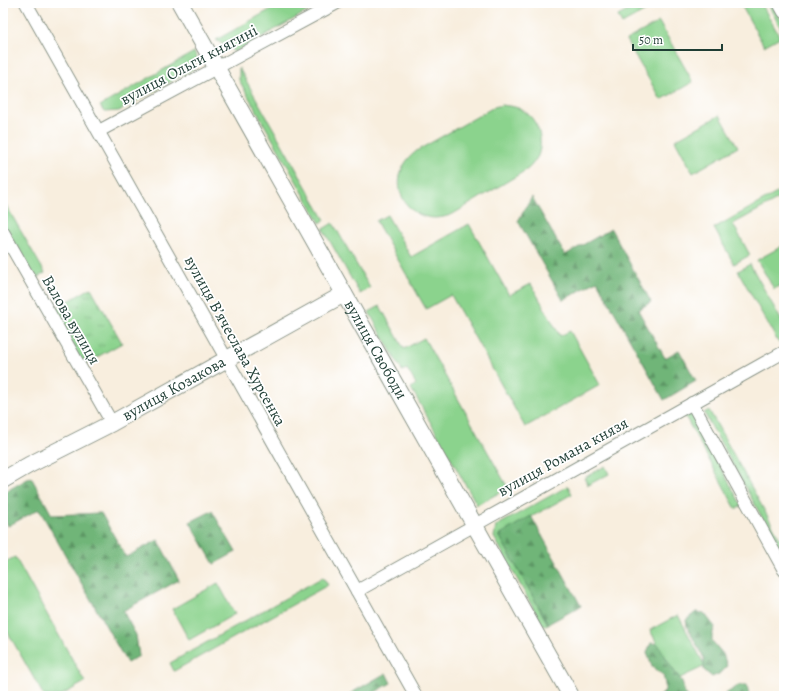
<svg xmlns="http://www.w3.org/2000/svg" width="787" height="699" viewBox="0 0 787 699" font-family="Alegreya,serif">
<defs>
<pattern id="forest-firs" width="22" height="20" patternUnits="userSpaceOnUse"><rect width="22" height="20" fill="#70b578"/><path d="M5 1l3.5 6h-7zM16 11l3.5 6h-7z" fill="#5b9463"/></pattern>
<pattern id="park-tufts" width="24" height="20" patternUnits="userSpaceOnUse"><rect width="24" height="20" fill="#8bd38d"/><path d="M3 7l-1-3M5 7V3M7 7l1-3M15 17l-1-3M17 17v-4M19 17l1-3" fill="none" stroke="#71ac74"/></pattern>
</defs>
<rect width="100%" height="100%" fill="#fff"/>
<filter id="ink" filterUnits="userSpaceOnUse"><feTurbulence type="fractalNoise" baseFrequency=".025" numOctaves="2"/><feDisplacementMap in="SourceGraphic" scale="8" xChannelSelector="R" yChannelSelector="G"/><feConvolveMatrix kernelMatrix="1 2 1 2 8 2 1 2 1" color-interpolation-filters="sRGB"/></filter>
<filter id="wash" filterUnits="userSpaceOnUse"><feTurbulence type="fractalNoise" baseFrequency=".012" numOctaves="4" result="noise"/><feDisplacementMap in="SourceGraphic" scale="16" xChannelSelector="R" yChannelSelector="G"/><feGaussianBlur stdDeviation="0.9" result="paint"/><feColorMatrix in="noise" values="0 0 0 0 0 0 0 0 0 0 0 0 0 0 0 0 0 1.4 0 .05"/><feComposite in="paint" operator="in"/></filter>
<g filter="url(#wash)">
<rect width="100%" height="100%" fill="#f8eede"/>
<!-- green -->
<g fill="#8bd38d" stroke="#558860">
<path d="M282,3H311L310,10L235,52L216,40Z"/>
<path d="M642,3H660L622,24L618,16Z"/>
<path d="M740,3H761L780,37L764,46Z"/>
<path d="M767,3H772L784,25V34Z"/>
<path d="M659,22L693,82L661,100L626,40Z"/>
<path d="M194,52L197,58L193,69L119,111L104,112L100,106Z"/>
<path d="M239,68L325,220L320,223L239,80Z"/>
<path d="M502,105C507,106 513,106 518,108C536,115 545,137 538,156C535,161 532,165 528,169L453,214C408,233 378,178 418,150L494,107Z"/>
<path d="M720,115L738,147L693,173L675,140Z"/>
<path d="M784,189V196L733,224L750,255L734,264L714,228Z"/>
<path d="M3,200L45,273L35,279L3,224Z"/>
<path d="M387,215L411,257L469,224L509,295L531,284L560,336L570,331L600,385L525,427L451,295L426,309L376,221Z"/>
<path d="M333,223L370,288L360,294L323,229Z"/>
<path d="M784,245V284L774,289L757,260Z"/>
<path d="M750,264L784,325V339L778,342L738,271Z"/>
<path d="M380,306L404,349L424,338L508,488L477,505L411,388L416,384L407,369L402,371L369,312Z"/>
<path d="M709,410L784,546V557L704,413Z"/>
<path d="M691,413L742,506L736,509L685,416Z"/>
<path d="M605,466L609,474L588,485L584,478Z"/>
<path d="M568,486L572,494L499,535L548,624L543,626L494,537L496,526Z"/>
<path d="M15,557L85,682L60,696H44L3,624V563Z"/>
<path d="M323,577L328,585L174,671L170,663Z"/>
<path d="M218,583L235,614L189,640L172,609Z"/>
<path d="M678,615L705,666L676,680L650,630Z"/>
</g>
<!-- forest -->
<g fill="url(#forest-firs)" stroke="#487956">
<path d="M532,197L565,255L611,229L651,302L638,310L665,358L679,350L696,381L664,400L597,281L563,300L518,221Z"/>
<path d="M31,477L52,515L101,513L126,557L158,540L179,580L123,611L136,635L139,656L127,663L39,509L8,526L3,517V493Z"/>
<path d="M212,511L236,552L214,564L190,522Z"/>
<path d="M531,516L581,606L548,624L499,535Z"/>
<path d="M696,612L704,613L715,627L712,635V641L723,654L727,666L719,674L712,677L704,670V658L687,627L686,620Z"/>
<path d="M651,643L658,644L672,668L682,681L685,694L688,696H660L665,691V684L663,675L652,667L647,652Z"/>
<path d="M386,673L391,683L368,696H346Z"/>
<path d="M738,685H747L749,696H725V694L735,688Z"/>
</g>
<!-- park -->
<path fill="url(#park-tufts)" stroke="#558860" d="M91,288L122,343L83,365L53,310Z"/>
</g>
<g filter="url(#ink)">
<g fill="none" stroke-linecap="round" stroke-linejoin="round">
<!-- street casing -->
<g stroke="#8c9689" stroke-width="14">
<g id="street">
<path d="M26,3L227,360L416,696"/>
<path d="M779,3L784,12"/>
<path d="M99,131L337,3"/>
<path d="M3,232L112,423"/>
<path d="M692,403L784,570"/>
<path d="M357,591L784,352"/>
</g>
</g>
<!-- secondary casing -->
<g stroke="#8c9689" stroke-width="18">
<g id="secondary">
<path id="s1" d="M180,3L571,696"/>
<path id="s2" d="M3,480L29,465L112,423L344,294"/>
</g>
</g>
<!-- street -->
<use href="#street" stroke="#fff" stroke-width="12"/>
<!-- secondary -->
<use href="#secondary" stroke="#fff" stroke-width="16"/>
</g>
</g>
<g text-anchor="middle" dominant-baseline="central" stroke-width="3.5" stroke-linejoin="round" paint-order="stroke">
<!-- street labels -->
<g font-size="16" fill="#1f3d34" stroke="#fff">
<text transform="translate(189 65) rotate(-28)">вулиця Ольги княгині</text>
<text transform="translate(71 320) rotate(60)">Валова вулиця</text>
<text transform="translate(235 341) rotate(61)">вулиця Вʼячеслава Хурсенка</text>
<text stroke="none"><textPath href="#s1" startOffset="398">вулиця Свободи</textPath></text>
<text stroke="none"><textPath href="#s2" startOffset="194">вулиця Козакова</textPath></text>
<text transform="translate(563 457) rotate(-29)">вулиця Романа князя</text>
</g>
</g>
<!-- margin -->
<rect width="787" height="699" fill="none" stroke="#fff" stroke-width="16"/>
<!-- scale -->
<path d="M633 44v6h89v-6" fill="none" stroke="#1f3d34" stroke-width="2"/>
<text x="639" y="44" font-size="12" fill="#1f3d34" stroke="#ffffff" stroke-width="3" paint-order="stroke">50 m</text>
</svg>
